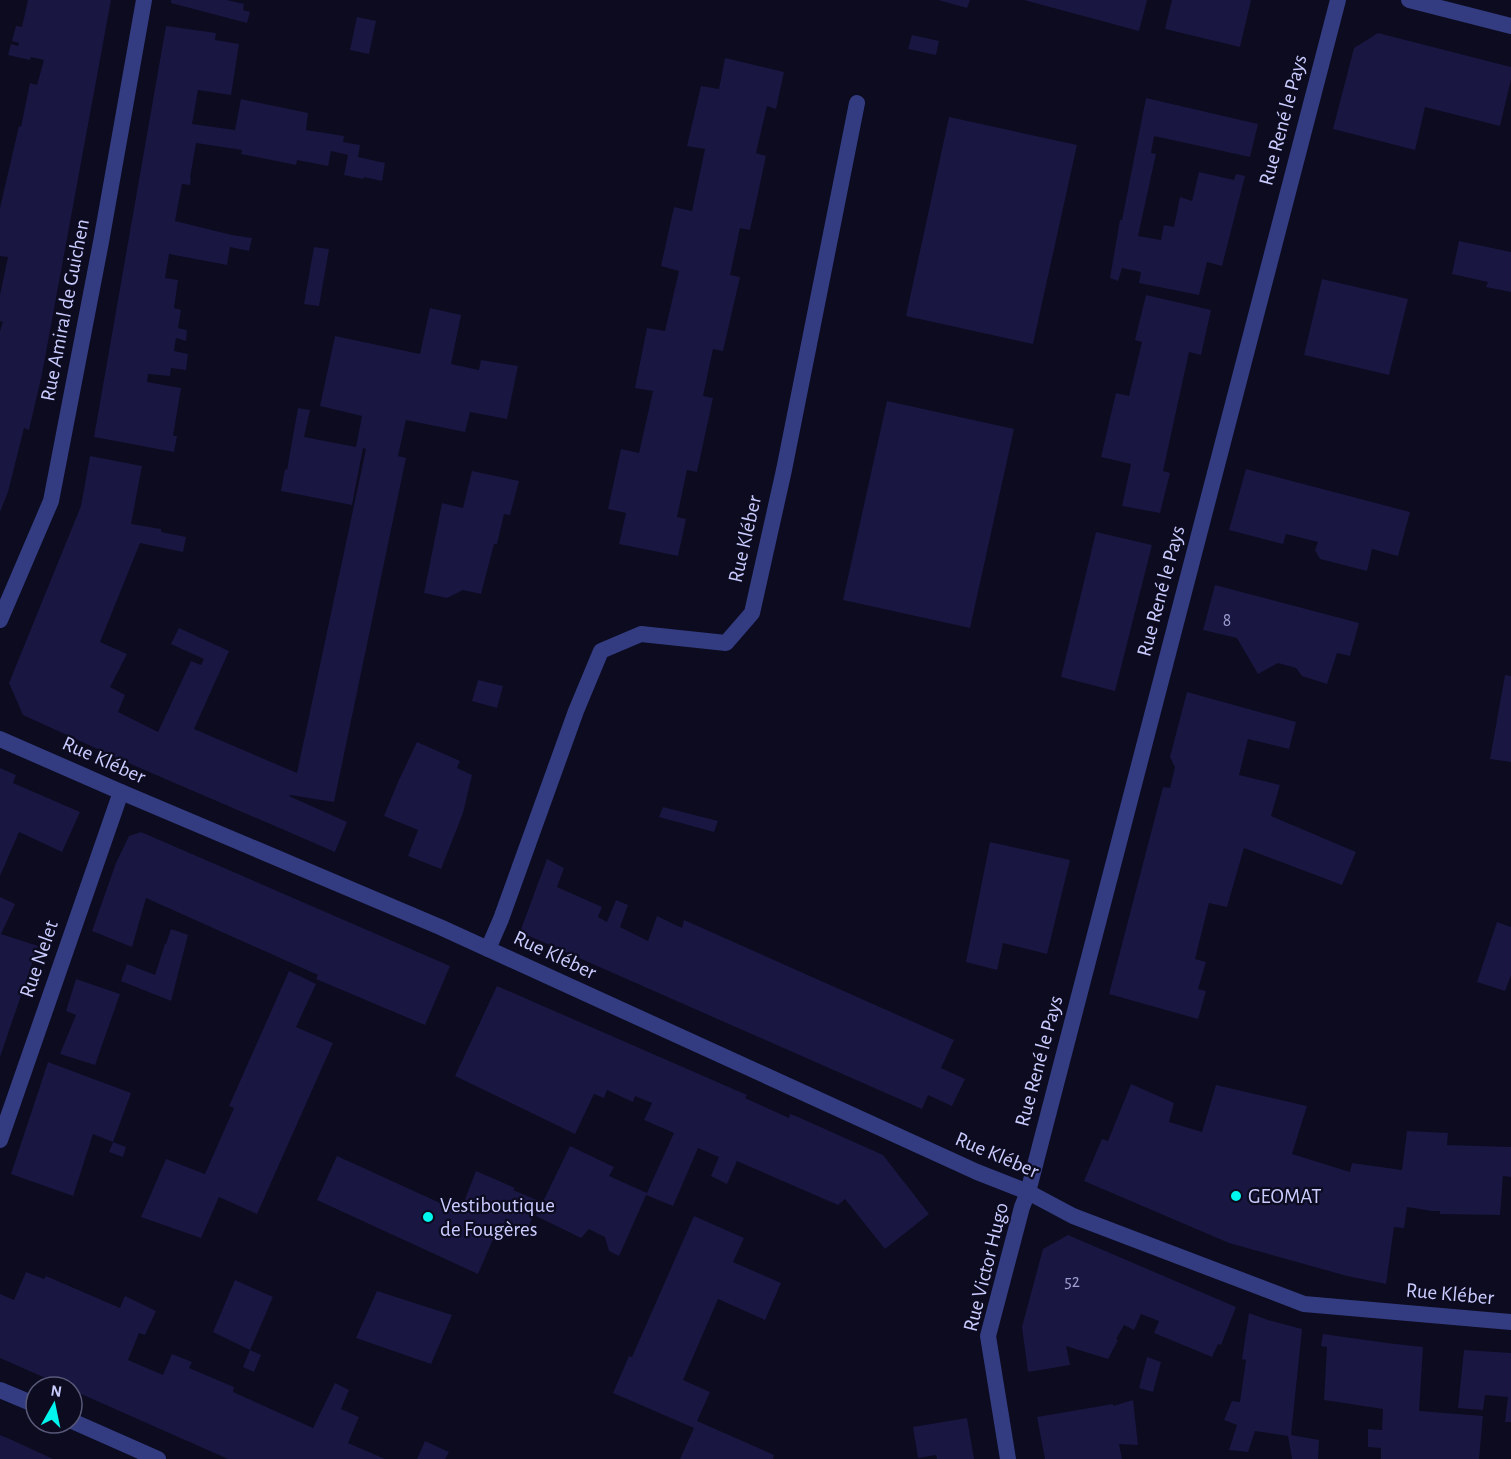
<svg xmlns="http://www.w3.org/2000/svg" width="1511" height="1459" viewBox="0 0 1511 1459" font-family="'Alegreya Sans',sans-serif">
<rect width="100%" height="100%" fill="#0c0b1f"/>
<!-- building -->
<g fill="#191641">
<path d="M28,0H111L42,374L29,430L24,428L8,492L0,512V331L3,322L0,321V295L8,257L0,256V208L19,126L21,127L30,83L37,85L44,60L31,57L30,60L8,55L11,44L18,46L19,43L12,41L16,26L22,27Z"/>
<path d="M171,0H227L244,4L243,10L250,12L247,23L171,3Z"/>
<path d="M938,0H970L967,8Z"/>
<path d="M1024,0H1147L1139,31Z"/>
<path d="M1172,0H1251L1240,47L1165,29Z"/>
<path d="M357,17L376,21L369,54L350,50Z"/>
<path d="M166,26L216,33L215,40L239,44L231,95L198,90L192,124L235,130L241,99L308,113L306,130L344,136L343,142L360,145L358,157L385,163L382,181L364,177L363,179L344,175L348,155L331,151L328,166L297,160L296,165L241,154L242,150L196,143L190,178H191L190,185L182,184L175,221L232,235L252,238L249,251L230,247L227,265L169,254L165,278L178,280L174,308L181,310L178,328L187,330L186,341L176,338L174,351L188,354L186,370L171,368L170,376L148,374L147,382L181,388L173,436H177L174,452L94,437Z"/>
<path d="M1378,33L1511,67V79L1500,126L1425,107L1415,150L1333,129L1354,48Z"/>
<path d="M912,35L939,41L936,55L908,49Z"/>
<path d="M725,58L784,72L776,109L767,106L756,153L766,156L750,230L740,228L730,275L740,277L723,351L713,349L703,396L713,398L697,472L687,470L677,517L686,519L678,556L619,544L626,513L608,509L621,449L639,453L653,391L635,388L647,328L665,331L679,271L661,266L674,207L692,211L705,149L687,146L701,86L719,89Z"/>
<path d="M1146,98L1258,124L1250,157L1154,136L1151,153L1156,154L1138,236L1161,240L1164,225L1174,227L1180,197L1192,201L1199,172L1234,180L1236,174L1245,176L1222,266L1207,262L1199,295L1139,283L1141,272L1122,268L1118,281L1110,278L1120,220H1122Z"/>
<path d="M949,117L1077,145L1033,344L906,316Z"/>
<path d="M1459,241L1511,252V292L1486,287L1488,282L1452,274Z"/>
<path d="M314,247L329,249L319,306L304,304Z"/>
<path d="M1322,279L1408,299L1389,375L1304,355Z"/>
<path d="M1146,295L1211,310L1201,355L1189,352L1163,471L1170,473L1160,513L1122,506L1131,464L1101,457L1116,393L1129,396L1142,342L1135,340Z"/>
<path d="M430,308L461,315L451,364L479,370L481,360L518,366L507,419L470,412L465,432L406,420L398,456L406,458L334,802L290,795L289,796L347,822L335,852L126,762L23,715L9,683L81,506L90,456L142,466L131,524L161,529V532L186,537L183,552L140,543L100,642L127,654L110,687L125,695L118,712L158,732L191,661L201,665L204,659L171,644L179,628L229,651L194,729L297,773L366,449L363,448L352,505L281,491L285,469L287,470L298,408L310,410L304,437L356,447L362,416L320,406L335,336L420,354Z"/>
<path d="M887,401L1014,429L970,628L843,600Z"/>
<path d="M1246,469L1410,512L1398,556L1372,549L1367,571L1320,559L1315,550L1318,542L1286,534L1283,544L1229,530Z"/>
<path d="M472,471L519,481L510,515L504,514L497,544H494L481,594L463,590L447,598L424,593L442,503L463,508Z"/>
<path d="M1096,532L1152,545L1115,691L1061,677Z"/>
<path d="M1215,585L1359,623L1350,656L1337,653L1327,684L1302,676L1296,668L1278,663L1258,674L1237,638L1203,630Z"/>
<path d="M1505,675L1511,676V762L1490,759Z"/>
<path d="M478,680L503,686L497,708L472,701Z"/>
<path d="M1187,692L1296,722L1289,749L1248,739L1239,775L1280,785L1271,816L1356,852L1342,885L1244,848L1227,907L1209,903L1195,959L1206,962L1198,989L1206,991L1198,1019L1109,994L1163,787L1170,788L1175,767L1170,757Z"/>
<path d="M417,742L460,761L457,768L472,775L463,813L441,869L408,856L418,830L384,816L398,782Z"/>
<path d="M0,768L16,775L13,783L80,812L62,852L19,832L0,876Z"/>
<path d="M663,807L718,821L714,832L659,817Z"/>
<path d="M141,832L450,966L425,1025L316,979L318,975L146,898L132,947L92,931L116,863L129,836Z"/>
<path d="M990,842L1070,860L1047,954L1003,943L997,970L966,962Z"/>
<path d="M547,859L564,868L557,887L602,907L598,917L607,922L616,900L628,905L620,927L648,941L657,916L682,928L684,920L954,1040L941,1068L965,1079L952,1106L928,1095L922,1109L520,932Z"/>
<path d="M0,897L15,904L1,934L38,946L0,1057Z"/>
<path d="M1497,922L1511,927V975L1505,991L1477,982Z"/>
<path d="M171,929L188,935L171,1001L121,981L127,964L155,975L165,944H166Z"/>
<path d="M289,971L316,984L296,1027L333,1043L257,1214L219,1197L201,1238L141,1217L166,1159L205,1174L234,1108L229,1106Z"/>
<path d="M76,979L120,994L95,1065L60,1054L76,1015L66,1011Z"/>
<path d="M497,986L747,1095L745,1098L789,1118L790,1114L798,1117L883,1155L929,1214L885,1249L845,1199L838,1205L737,1161L727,1184L711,1176L719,1157L698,1148L673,1206L646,1195L674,1133L644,1120L652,1103L635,1096L633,1102L607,1090L604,1098L594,1094L575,1134L455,1076Z"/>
<path d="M48,1062L131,1093L113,1142L126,1147L123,1157L109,1152L113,1142L93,1134L73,1196L11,1174Z"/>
<path d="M1131,1084L1174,1103L1169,1122L1202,1132L1216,1085L1307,1106L1292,1154L1350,1172L1352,1163L1402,1170L1407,1131L1448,1133L1447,1145L1511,1147V1177L1503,1176L1500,1215L1440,1214V1211H1432L1407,1207L1404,1228L1394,1227L1386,1284L1347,1276L1229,1243L1084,1181L1102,1139L1108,1141Z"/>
<path d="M570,1146L614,1167L609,1176L647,1193L619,1256L609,1251L605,1237L589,1229L581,1238L536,1216Z"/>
<path d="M337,1156L460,1212L476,1171L515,1188L513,1190L539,1201L526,1233L500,1223L478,1274L317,1200Z"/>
<path d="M694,1216L744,1238L733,1262L781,1283L765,1320L718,1299L683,1380L710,1392L697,1421L774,1455L773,1459H680L694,1428L613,1393L629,1356L632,1357Z"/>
<path d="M1068,1235L1236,1307L1221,1345L1218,1344L1212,1357L1154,1333L1159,1321L1141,1314L1134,1330L1124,1325L1116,1339L1118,1340L1108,1359L1066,1346L1070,1365L1028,1372L1022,1327L1043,1249Z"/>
<path d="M26,1272L44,1279L46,1276L120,1308L125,1296L156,1311L145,1335L139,1333L128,1360L163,1375L172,1354L192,1362L189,1368L234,1387L233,1392L313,1428L335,1383L349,1390L341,1409L359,1417L348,1443L385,1459H228L72,1390V1387H66L0,1358V1294L14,1300Z"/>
<path d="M235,1280L273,1297L250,1350L213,1332Z"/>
<path d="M377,1291L452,1315L431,1364L356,1338Z"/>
<path d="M1249,1313L1268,1320L1302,1329L1291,1435L1319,1440L1318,1459H1292L1288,1436L1255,1431L1248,1452L1229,1450L1237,1425L1224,1420L1232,1401L1240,1402L1246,1360L1242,1359Z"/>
<path d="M1323,1334L1387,1343L1423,1347L1419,1411L1483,1416L1479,1459H1381V1448L1368,1447V1429L1382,1430L1383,1409L1324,1400L1327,1347L1321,1346Z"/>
<path d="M250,1350L261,1355L254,1372L243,1367Z"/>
<path d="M1464,1350L1511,1353V1422H1505L1508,1397L1485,1395L1483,1410L1458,1408Z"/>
<path d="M1147,1357L1161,1362L1153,1392L1139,1388Z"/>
<path d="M1133,1400L1138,1445L1119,1444L1122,1459H1045L1037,1417L1113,1404V1406Z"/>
<path d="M967,1418L974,1459H937L936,1455L918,1458L913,1427Z"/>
<path d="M0,1435L12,1440L53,1459H0Z"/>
<path d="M425,1441L449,1452L445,1459H417Z"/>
</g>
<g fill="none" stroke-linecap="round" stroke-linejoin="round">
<!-- minor -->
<g stroke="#333b81" stroke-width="16">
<path d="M1409,0L1511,26"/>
<path d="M0,620L51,501L101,242L144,0"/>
<path d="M488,949L501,919L576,711L601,651L641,634L726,643L752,613L784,470L857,103"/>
<path d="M0,1140L121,792"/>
<path d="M0,1390L36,1405"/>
<path d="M72,1421L158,1459"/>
<path d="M1008,1459L988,1336L1022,1207L1028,1192L1338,0"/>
</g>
<!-- tertiary -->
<path stroke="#333b81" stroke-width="16" d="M0,739L121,792L440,927L977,1172L1028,1192L1073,1216L1304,1304L1511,1322"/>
</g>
<!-- markers -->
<g fill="#00f5ec" stroke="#0c0b1f" stroke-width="2">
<circle cx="1236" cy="1196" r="6"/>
<circle cx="428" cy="1217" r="6"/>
</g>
<g text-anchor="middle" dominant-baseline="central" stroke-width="4.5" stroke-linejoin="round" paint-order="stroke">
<!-- number labels -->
<g font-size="18" fill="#9e9ed0">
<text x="1227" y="621">8</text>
<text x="1072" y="1282">52</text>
</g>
<!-- street labels -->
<g font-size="21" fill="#cacbff" stroke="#0c0b1f">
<text transform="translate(1283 120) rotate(-75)">Rue René le Pays</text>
<text transform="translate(65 310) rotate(-79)">Rue Amiral de Guichen</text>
<text transform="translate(745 539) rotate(-77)">Rue Kléber</text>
<text transform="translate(1161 591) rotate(-75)">Rue René le Pays</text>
<text transform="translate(104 760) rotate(24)">Rue Kléber</text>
<text transform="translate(555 955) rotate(25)">Rue Kléber</text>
<text transform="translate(39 959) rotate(-71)">Rue Nelet</text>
<text transform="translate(1039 1061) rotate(-75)">Rue René le Pays</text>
<text transform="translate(997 1155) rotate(23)">Rue Kléber</text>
<text transform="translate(986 1267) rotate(-76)">Rue Victor Hugo</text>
<text transform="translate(1450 1294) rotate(5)">Rue Kléber</text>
</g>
<!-- poi labels -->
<g font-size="21" fill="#cacbff" stroke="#0c0b1f" text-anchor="start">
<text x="1248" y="1196">GEOMAT</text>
<text x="440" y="1205">Vestiboutique<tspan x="440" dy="24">de Fougères</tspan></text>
</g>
</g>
<!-- north arrow -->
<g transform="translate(54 1405) rotate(9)"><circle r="28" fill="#0c0b1f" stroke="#585879" stroke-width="1.5"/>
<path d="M0-4.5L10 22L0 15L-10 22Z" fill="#00f5ec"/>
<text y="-9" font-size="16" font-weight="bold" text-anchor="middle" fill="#cacbff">N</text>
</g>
</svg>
